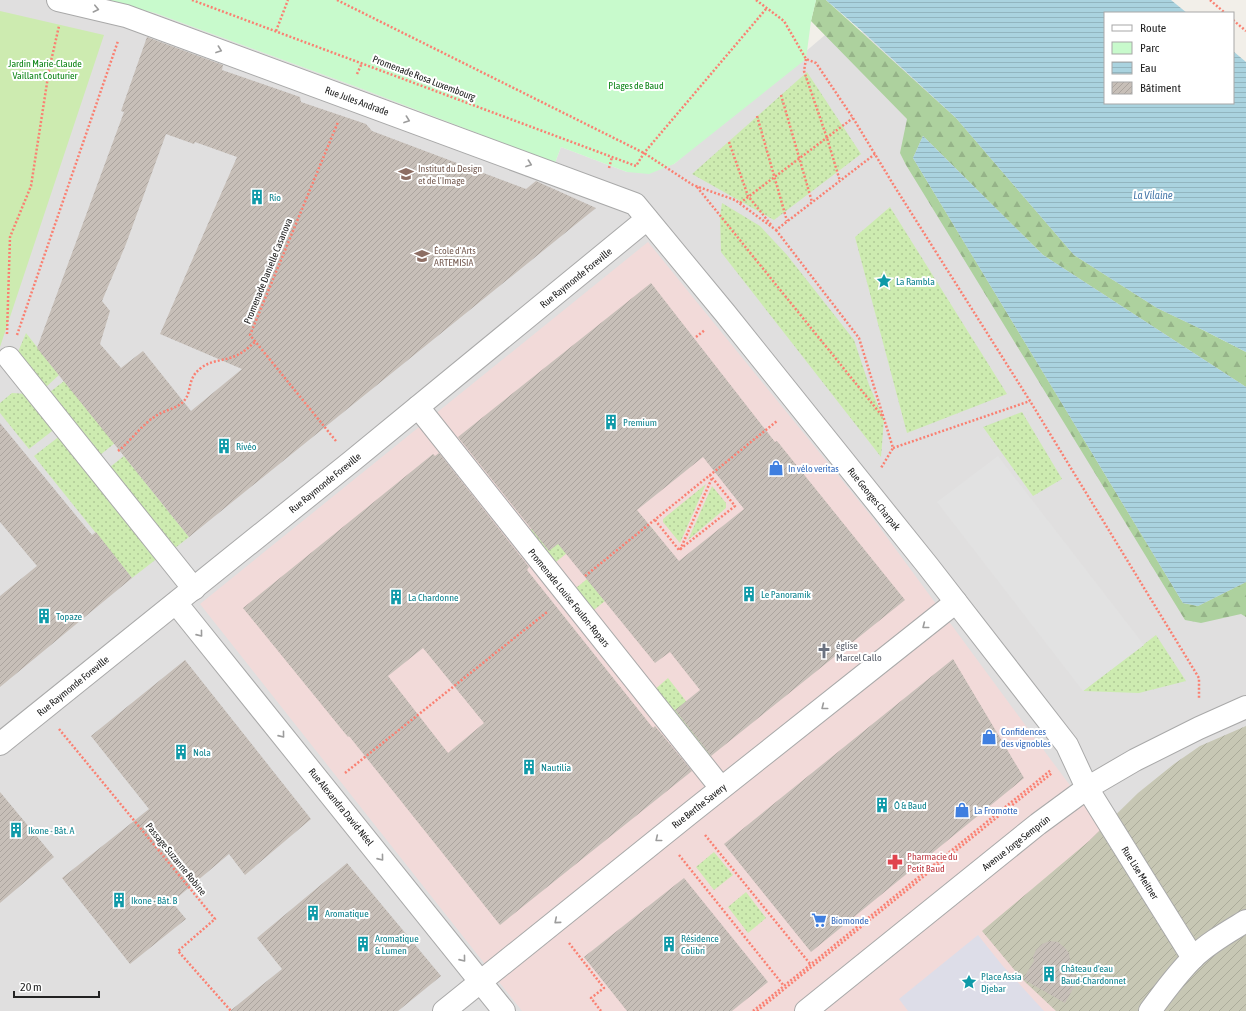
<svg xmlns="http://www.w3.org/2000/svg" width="1246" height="1011" viewBox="0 0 1246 1011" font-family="'Asap Condensed',sans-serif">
<defs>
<pattern id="construction-furrows" width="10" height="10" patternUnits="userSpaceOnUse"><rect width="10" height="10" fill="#c7c7b4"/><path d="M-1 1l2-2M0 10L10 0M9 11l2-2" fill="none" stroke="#abab9a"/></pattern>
<pattern id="grass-dots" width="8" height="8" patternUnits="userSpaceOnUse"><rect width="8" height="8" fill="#cdebb0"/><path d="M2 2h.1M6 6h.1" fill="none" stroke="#b0c997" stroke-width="1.8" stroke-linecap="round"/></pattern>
<pattern id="forest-firs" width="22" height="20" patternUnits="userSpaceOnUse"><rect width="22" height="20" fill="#add19e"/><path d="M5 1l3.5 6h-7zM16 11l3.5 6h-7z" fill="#95b388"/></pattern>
<pattern id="water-rules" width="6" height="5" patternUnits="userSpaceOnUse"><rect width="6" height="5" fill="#aad3df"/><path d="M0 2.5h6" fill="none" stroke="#92b5bf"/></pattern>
<pattern id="building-hatch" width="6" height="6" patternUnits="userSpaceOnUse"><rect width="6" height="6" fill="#c7bfb8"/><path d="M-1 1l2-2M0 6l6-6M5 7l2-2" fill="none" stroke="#aba49e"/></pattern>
</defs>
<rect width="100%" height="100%" fill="#f2efe9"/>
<!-- residential -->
<path fill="#e0dfdf" d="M0,0H100L155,13L357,87L555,163L561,147L627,172L674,164L825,35L863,32L956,118L1246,367V727L1056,1011H0Z"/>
<!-- commercial -->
<path fill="#f2dad9" d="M648,242L872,517L1051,760L1190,945L1143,1011H522L200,604Z"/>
<!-- construction -->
<path fill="url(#construction-furrows)" d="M1246,726V1011H1056L1022,979L982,931L1089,841L1138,793L1174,764L1200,746Z"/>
<!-- grass -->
<g fill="url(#grass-dots)">
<path d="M807,72L861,154L774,220L692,174Z"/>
<path d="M722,203L760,226L787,255L854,340L869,385L884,419L881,457L721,252L720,217Z"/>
<path d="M890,207L1007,394L907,433L855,237Z"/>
<path d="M26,333L59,375L46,387L18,352Z"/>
<path d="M64,381L115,443L100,455L50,392Z"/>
<path d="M12,393L29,394L56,428L29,449L0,413V403Z"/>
<path d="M1022,412L1062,479L1033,496L983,427Z"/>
<path d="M61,435L159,557L132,578L34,456Z"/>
<path d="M124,456L189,537L175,548L110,467Z"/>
<path d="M706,484L680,543L663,522V519Z"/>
<path d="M712,486L726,503V508L688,540Z"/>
<path d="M541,521L567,553L551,566L525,534Z"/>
<path d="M651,527L658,536L594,587L605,601L589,614L571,592Z"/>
<path d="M1156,635L1186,681L1139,693L1083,691Z"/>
<path d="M668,678L721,746L706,759L652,692Z"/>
<path d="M714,852L733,875L714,890L696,867Z"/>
<path d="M746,892L766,918L748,933L728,907Z"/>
</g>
<!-- forest -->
<path fill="url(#forest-firs)" d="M816,0H826L956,118L1074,255L1157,308L1203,330L1246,352V387L1043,255L923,136L913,158L1183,603L1198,606L1246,582V617L1241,614L1201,623L1185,620L906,165L900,153L907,119L811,21Z"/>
<!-- park -->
<path fill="#c8facc" d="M100,0H816L811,21L806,59L674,164L649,174L627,172L561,147L555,163L357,87L155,13Z"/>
<!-- garden -->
<path fill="#cdebb0" d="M0,11L104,35L0,347Z"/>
<!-- parking -->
<path fill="#e2e2e2" d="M998,456L1144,645L1083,691L937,502Z"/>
<!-- plaza -->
<path fill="#dddde8" d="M978,935L1002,965L1044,1011H908L899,999Z"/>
<!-- water -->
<g fill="url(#water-rules)">
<path d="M826,0H1171L1187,13H1105V103H1233V51L1246,62V352L1203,330L1157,308L1074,255L956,118L863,32Z"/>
<path d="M923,136L1043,255L1246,387V582L1198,606L1183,603L913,158Z"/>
</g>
<!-- building -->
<g fill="url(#building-hatch)" fill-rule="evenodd">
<path d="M147,37L223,65L222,70L300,97L301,102L366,124L372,131L526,189L536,181L596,208L189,537L37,348L124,112L121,111ZM166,134L194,144L195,142L237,157L160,334L242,369L191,411L143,351L121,368L100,344L110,311L102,301L126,244Z"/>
<path d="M651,283L775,442L777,441L905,600L711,756L675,710L700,690L670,652L655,663L558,544L549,551L458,437ZM703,457L744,509L679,561L637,510Z"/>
<path d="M0,423L92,535L96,532L132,578L0,687V596L37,566L0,522Z"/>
<path d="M439,453L529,567L527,570L653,728L655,726L692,771L500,925L349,736L348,737L243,608L433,454L435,456ZM423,648L484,723L448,753L388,676Z"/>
<path d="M953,659L1024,778L811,952L724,844Z"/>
<path d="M185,660L311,819L245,875L229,854L172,902L186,919L130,964L62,878L149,809L91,736Z"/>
<path d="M0,792L54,857L0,903Z"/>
<path d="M347,863L441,976L398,1011H230L282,969L257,938Z"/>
<path d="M684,878L768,982L732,1011H627L584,957Z"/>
<path d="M1050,941L1058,942L1064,947L1069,953L1070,960L1067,971L1079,978L1065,1003L1023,979L1034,961L1033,957L1036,950L1042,944Z"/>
</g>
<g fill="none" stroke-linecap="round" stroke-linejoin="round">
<!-- minor casing -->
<g stroke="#a9a9a9" stroke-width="24">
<g id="minor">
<path d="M58,0L126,16L635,204L725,313L928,566L1067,745L1087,788L1193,958"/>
<path d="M9,358L194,589"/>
<path d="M418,407L721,788"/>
<path d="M176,603L504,1011"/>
<path d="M0,744L352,461L647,219"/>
<path d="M444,1011L689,814L956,602"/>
<path d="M806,1011L1038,824L1087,788L1135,760L1199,728L1246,707"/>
<path d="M1150,1011C1163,993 1177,974 1193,958C1208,943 1228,932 1246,921"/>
</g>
</g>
<!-- path -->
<g stroke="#fa8072" stroke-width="2.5" stroke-dasharray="2 2" stroke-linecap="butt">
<path d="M192,0L636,166L644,153L766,9"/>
<path d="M337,0L644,153L693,185L735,200L776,230L875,154"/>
<path d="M756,0L784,21L806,59L816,63L853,118L893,184L1030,401L1199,678V699"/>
<path d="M1210,0L1225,13"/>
<path d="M1233,20L1246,31"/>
<path d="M276,31L288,0"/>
<path d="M806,59L804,71L827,138L840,181"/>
<path d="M357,74L362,63"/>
<path d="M781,95L812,202"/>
<path d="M757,116L787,221"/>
<path d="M729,142L748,196L772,226"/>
<path d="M609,168L612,157"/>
<path d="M697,187L883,417"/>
<path d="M740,203L853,118"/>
<path d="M776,230L859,338L893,448L881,468"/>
<path d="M7,334L10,237L31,186L49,70L59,26"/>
<path d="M17,335L118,41"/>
<path d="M696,337L705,330"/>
<path d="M336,441L250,335L338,122"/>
<path d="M893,448L1030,401"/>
<path d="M118,451C131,441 142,424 156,416C164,410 176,409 183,402C193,392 186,379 201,368C211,360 224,361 235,356C243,353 249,347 255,342"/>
<path d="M655,520L679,550L735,506L710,475"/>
<path d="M680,550L712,478"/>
<path d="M585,576L777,421"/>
<path d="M59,729L215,919L178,951L231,1011"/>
<path d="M345,773L547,612"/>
<path d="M705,835L811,965"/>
<path d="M679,855L784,986"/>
<path d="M569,943L604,988L591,998L601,1011"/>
<path d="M753,1011L1051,770"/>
<path d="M757,1011L1052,773"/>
</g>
<!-- minor -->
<use href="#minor" stroke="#fff" stroke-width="22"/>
</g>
<!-- one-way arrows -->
<defs><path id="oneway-chevron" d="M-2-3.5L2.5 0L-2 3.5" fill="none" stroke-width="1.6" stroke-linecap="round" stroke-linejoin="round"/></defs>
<g stroke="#9c9c9c">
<use href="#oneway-chevron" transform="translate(96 9) rotate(13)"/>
<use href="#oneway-chevron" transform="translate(219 50) rotate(20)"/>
<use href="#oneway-chevron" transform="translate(407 120) rotate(20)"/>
<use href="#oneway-chevron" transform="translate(529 164) rotate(20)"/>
<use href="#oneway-chevron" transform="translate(925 626) rotate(142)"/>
<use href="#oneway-chevron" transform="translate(200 634) rotate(51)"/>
<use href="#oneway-chevron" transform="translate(824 707) rotate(142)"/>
<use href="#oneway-chevron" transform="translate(282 735) rotate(51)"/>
<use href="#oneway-chevron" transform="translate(658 839) rotate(141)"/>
<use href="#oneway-chevron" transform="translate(381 858) rotate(51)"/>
<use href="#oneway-chevron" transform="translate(557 921) rotate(140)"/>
<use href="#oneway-chevron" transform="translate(463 959) rotate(51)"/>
</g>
<!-- icons -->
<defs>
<g id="university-bare" transform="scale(1.2)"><path d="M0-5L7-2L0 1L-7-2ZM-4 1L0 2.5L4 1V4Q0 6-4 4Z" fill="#8d6e63" stroke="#fff" stroke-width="2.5" paint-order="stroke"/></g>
<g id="building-bare" transform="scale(1.2)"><path d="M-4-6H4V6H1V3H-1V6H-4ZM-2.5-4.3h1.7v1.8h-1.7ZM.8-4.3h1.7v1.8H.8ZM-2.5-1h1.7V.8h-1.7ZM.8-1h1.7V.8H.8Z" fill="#0f9aa8" stroke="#fff" stroke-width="2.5" paint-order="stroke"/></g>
<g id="sight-bare" transform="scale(1.2)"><path d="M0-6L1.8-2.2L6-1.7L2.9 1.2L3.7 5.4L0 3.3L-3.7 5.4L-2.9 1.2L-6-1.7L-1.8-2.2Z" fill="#0f9aa8" stroke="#fff" stroke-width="2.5" paint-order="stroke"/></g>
<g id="shop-bare" transform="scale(1.2)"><path d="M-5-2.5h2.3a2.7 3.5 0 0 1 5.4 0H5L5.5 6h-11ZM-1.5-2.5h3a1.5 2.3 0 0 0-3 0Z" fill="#3f7fe0" stroke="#fff" stroke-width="2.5" paint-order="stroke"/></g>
<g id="church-bare" transform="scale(1.2)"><path d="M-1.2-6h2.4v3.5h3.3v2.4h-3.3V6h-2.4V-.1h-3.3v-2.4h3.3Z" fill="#6b7280" stroke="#fff" stroke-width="2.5" paint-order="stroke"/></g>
<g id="pharmacy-bare" transform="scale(1.2)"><path d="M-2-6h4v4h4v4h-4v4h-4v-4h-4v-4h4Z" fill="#e0444e" stroke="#fff" stroke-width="2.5" paint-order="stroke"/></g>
<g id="supermarket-bare" transform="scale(1.2)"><path d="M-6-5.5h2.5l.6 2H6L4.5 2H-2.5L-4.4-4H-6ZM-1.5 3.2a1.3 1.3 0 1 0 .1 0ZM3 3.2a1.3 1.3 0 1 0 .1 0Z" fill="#3f7fe0" stroke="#fff" stroke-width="2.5" paint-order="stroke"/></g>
</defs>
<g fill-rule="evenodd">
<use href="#university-bare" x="406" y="174"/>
<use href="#building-bare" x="257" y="197"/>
<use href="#university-bare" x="422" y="256"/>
<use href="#sight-bare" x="884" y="281"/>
<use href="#building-bare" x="611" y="422"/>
<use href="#building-bare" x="224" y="446"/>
<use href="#shop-bare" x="776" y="468"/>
<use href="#building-bare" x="749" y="594"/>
<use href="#building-bare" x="396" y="597"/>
<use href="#building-bare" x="44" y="616"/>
<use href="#church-bare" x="824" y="651"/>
<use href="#shop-bare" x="989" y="737"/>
<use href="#building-bare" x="181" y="752"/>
<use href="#building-bare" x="529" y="767"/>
<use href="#building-bare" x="882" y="805"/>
<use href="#shop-bare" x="962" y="810"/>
<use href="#building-bare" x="16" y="830"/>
<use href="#pharmacy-bare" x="895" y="862"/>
<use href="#building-bare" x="119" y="900"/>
<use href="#building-bare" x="313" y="913"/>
<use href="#supermarket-bare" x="819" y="920"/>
<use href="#building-bare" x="363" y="944"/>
<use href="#building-bare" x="669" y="944"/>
<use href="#building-bare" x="1049" y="974"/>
<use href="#sight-bare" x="969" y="982"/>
</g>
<g text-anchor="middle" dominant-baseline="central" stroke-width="4" stroke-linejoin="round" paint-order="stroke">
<!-- park labels -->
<g font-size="10" fill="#0c8416" stroke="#fff">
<text x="45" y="63">Jardin Marie-Claude<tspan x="45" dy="12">Vaillant Couturier</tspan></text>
<text x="636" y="85">Plages de Baud</text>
</g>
<!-- street labels -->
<g font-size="10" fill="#222" stroke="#fff">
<text transform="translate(424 78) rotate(21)">Promenade Rosa Luxembourg</text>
<text transform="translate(357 101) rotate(20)">Rue Jules Andrade</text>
<text transform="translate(268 271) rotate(-68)">Promenade Danielle Casanova</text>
<text transform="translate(576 278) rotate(-39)">Rue Raymonde Foreville</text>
<text transform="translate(325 483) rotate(-39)">Rue Raymonde Foreville</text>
<text transform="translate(874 499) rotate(51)">Rue Georges Charpak</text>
<text transform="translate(569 598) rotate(51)">Promenade Louise Foulon-Ropars</text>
<text transform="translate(73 686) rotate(-39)">Rue Raymonde Foreville</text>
<text transform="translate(699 806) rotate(-38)">Rue Berthe Savery</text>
<text transform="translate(341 807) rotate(51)">Rue Alexandra David-Néel</text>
<text transform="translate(1016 843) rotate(-38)">Avenue Jorge Semprún</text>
<text transform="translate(176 859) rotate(51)">Passage Suzanne Robine</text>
<text transform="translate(1140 873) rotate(58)">Rue Lise Meitner</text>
</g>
<!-- education labels -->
<g font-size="10" fill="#785e54" stroke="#fff" text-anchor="start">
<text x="418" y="168">Institut du Design<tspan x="418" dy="12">et de l'Image</tspan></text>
<text x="434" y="250">École d'Arts<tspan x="434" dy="12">ARTEMISIA</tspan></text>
</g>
<!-- culture labels -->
<g font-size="10" fill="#0d838f" stroke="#fff" text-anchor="start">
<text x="269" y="197">Rio</text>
<text x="896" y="281">La Rambla</text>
<text x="623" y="422">Premium</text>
<text x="236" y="446">Rivéo</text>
<text x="761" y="594">Le Panoramik</text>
<text x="408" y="597">La Chardonne</text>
<text x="56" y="616">Topaze</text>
<text x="193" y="752">Nola</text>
<text x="541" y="767">Nautilia</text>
<text x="894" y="805">Ô &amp; Baud</text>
<text x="28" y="830">Ikone - Bât. A</text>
<text x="131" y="900">Ikone - Bât. B</text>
<text x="325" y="913">Aromatique</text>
<text x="375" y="938">Aromatique<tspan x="375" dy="12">&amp; Lumen</tspan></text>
<text x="681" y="938">Résidence<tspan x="681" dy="12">Colibri</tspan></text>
<text x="1061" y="968">Château d'eau<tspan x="1061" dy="12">Baud-Chardonnet</tspan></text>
<text x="981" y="976">Place Assia<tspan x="981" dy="12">Djebar</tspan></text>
</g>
<!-- shop labels -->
<g font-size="10" fill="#366cbe" stroke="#fff" text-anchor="start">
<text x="788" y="468">In vélo veritas</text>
<text x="1001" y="731">Confidences<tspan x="1001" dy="12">des vignobles</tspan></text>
<text x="974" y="810">La Fromotte</text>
<text x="831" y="920">Biomonde</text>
</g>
<!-- worship labels -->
<g font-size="10" fill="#5b616d" stroke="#fff" text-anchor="start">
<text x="836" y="645">église<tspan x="836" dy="12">Marcel Callo</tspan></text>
</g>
<!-- health labels -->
<g font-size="10" fill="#be3a42" stroke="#fff" text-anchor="start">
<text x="907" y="856">Pharmacie du<tspan x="907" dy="12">Petit Baud</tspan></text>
</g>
<!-- water labels -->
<g font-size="11" font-style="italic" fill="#4a7aab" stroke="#fff">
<text x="1153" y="195">La Vilaine</text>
</g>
</g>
<!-- legend -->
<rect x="1104" y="12" width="130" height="92" fill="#ffffff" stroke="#a7a7a7"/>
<rect x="1112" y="25" width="20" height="6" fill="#ffffff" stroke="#a7a7a7"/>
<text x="1140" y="32" font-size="12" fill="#222222">Route</text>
<rect x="1112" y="42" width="20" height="12" fill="#c8facc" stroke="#a7a7a7"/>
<text x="1140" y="52" font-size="12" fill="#222222">Parc</text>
<rect x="1112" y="62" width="20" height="12" fill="url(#water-rules)" stroke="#a7a7a7"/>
<text x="1140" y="72" font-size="12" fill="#222222">Eau</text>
<rect x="1112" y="82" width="20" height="12" fill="url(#building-hatch)" stroke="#a7a7a7"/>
<text x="1140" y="92" font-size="12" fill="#222222">Bâtiment</text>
<!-- scale -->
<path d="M14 991v6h85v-6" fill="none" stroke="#222222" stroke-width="2"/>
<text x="20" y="991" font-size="12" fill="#222222" stroke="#ffffff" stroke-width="3" paint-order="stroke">20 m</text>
</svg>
